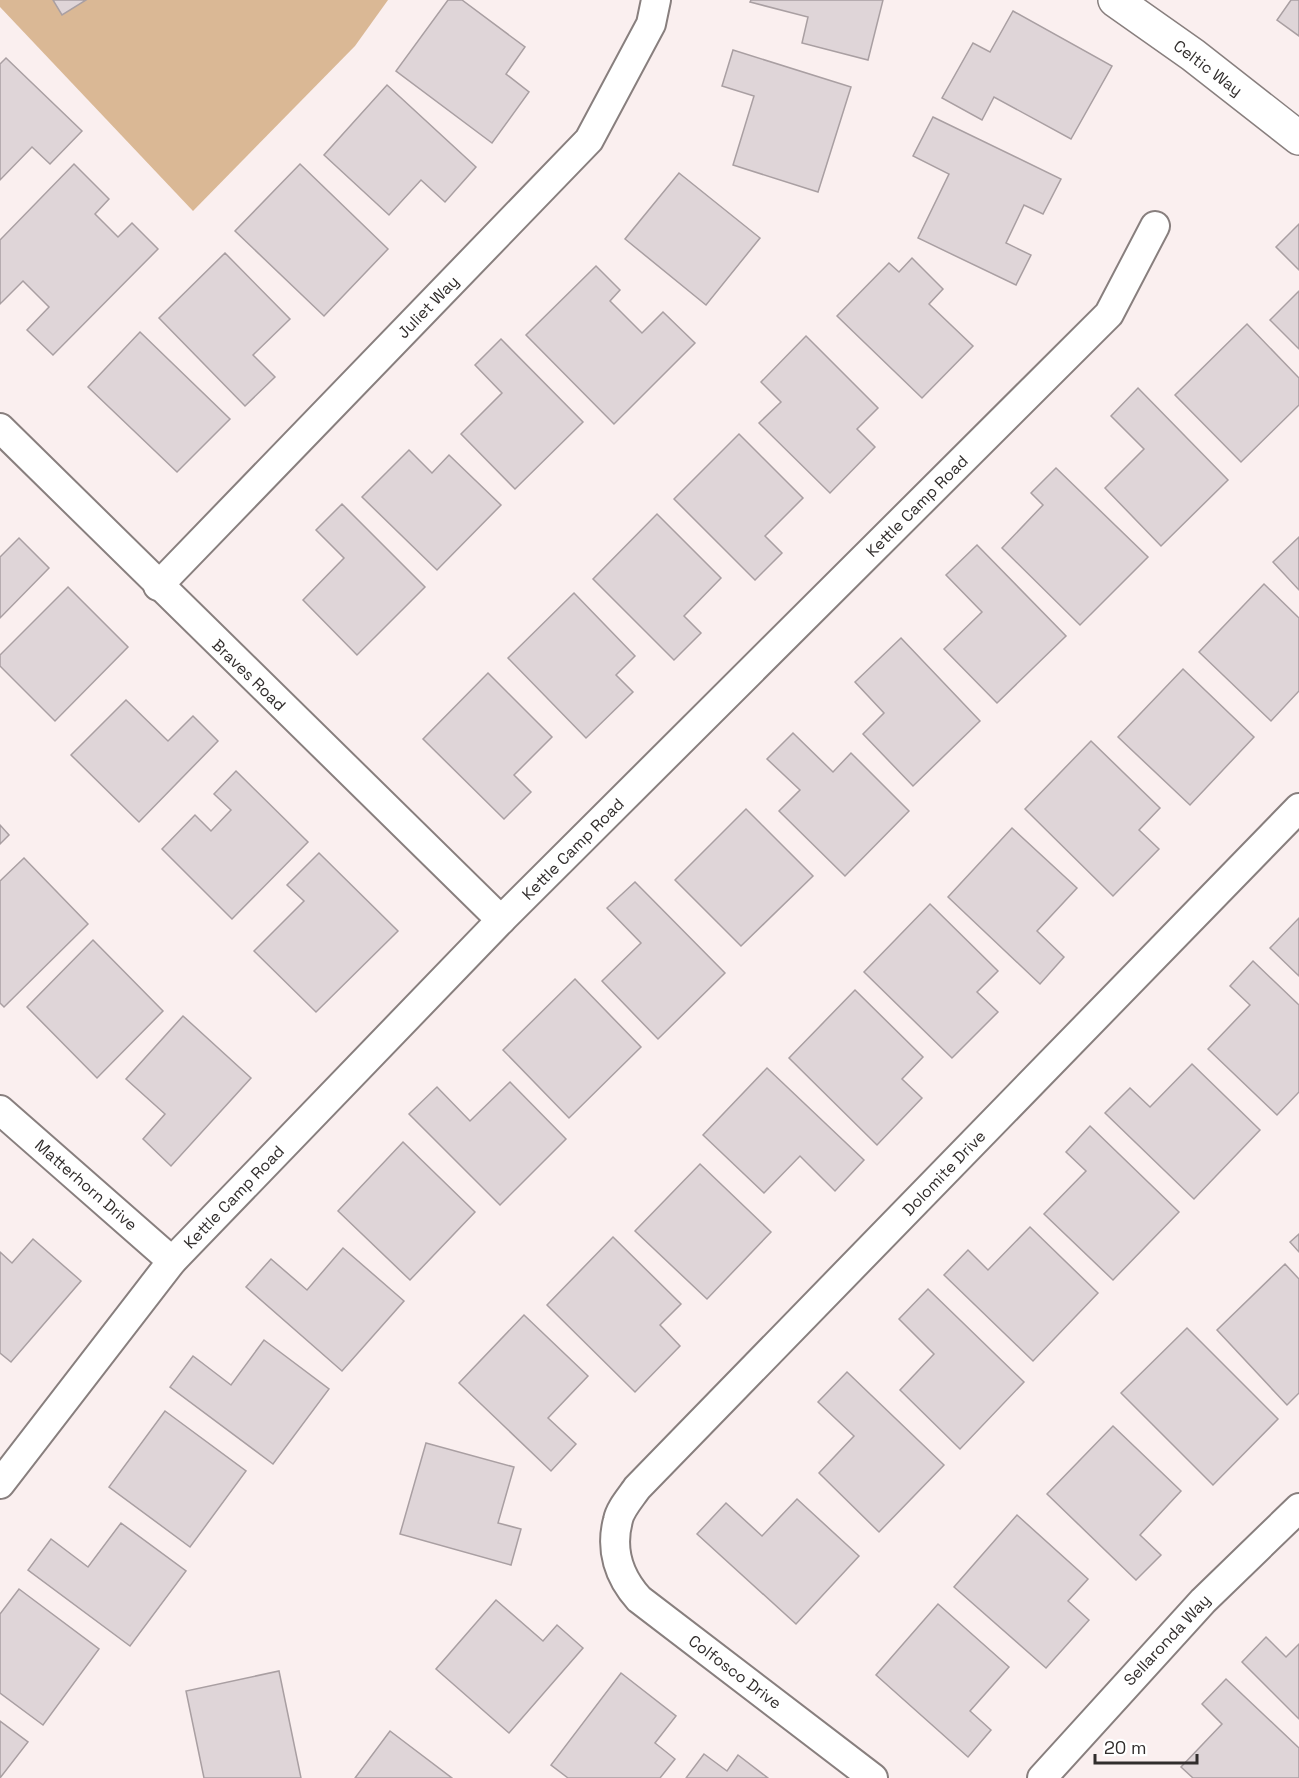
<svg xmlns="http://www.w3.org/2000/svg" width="1299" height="1778" viewBox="0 0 1299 1778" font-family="'Space Grotesk',sans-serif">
<rect width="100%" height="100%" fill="#faefef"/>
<!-- green -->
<path fill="#dab895" d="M0,0H388L355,46L193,211L0,7Z"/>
<!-- building -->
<g fill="#dfd5d8" stroke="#a99fa2" stroke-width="1.5">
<path d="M53,0H86L62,15Z"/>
<path d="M448,0H462L525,47L506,74L529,92L492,143L396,71Z"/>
<path d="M751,0H883L868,60L802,43L808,17L750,2Z"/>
<path d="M1291,0H1299V36L1277,20Z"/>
<path d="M1013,11L1112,66L1071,139L994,97L982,120L942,98L973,43L990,52Z"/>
<path d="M733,50L851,87L818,192L733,165L754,96L722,86Z"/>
<path d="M6,58L82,131L50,164L32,147L0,180V64Z"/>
<path d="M387,85L476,167L445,202L421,180L389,215L324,155Z"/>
<path d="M933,117L1061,179L1043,214L1024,205L1006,243L1031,255L1016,285L918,238L949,174L913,156Z"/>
<path d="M74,164L109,199L95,214L118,237L132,223L158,249L53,355L27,330L49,307L23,281L0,304V240Z"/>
<path d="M300,164L388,249L324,316L235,231Z"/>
<path d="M679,173L760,238L706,305L625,239Z"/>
<path d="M1299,224V270L1276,247Z"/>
<path d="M225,253L290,319L253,355L275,377L245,406L159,318Z"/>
<path d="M912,258L943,289L929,304L973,346L922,398L837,316L889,263L899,272Z"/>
<path d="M596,266L620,290L610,301L642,333L663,312L695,343L614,424L526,335Z"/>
<path d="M1299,291V349L1270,320Z"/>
<path d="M1247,324L1299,378V405L1241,462L1175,395Z"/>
<path d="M140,332L230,419L177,472L88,387Z"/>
<path d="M806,336L878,408L857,429L875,447L830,493L759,423L781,402L761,382Z"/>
<path d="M501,339L583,422L515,489L461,434L502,393L475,365Z"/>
<path d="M1138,388L1228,480L1161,546L1105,488L1144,449L1111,416Z"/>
<path d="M739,434L803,498L765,536L782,553L755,580L674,499Z"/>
<path d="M409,450L432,473L449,455L501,505L437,570L362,497Z"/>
<path d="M1056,468L1148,557L1080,625L1002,548L1043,505L1031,493Z"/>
<path d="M342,504L425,587L357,655L303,600L344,558L316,530Z"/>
<path d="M657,514L721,578L684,616L701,633L674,660L593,579Z"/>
<path d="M1299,537V590L1273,562Z"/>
<path d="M19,538L49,568L0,618V557Z"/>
<path d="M977,545L1066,636L997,703L944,649L982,612L946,575Z"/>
<path d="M1264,584L1299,618V691L1271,721L1199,652Z"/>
<path d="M68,587L128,647L55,721L0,666V655Z"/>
<path d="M574,593L635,656L616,675L633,692L586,738L508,658Z"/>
<path d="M901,638L980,721L913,786L863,734L884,713L855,682Z"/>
<path d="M1183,669L1254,737L1190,805L1118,737Z"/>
<path d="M488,673L552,737L514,775L531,792L504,819L423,739Z"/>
<path d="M126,700L168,741L193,716L218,741L139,822L71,755Z"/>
<path d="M793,733L833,772L851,753L909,811L845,876L779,811L800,790L767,759Z"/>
<path d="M1091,741L1160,808L1139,830L1159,849L1113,896L1025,809Z"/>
<path d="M236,771L308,842L232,919L162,849L195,815L211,831L231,810L214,794Z"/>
<path d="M746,809L813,876L741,946L675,880Z"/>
<path d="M0,825L9,835L0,844Z"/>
<path d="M1012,828L1077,888L1037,931L1064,957L1040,984L948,897Z"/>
<path d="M319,853L398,931L316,1012L254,951L304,901L287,885Z"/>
<path d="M24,858L88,924L4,1007L0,1003V881Z"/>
<path d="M635,882L725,973L658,1039L602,981L641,943L607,908Z"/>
<path d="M930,904L998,971L977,992L998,1012L952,1058L864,972Z"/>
<path d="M1299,918V976L1270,948Z"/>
<path d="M93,940L163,1011L97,1078L27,1007Z"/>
<path d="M1253,961L1299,1005V1092L1277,1115L1208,1049L1250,1005L1230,986Z"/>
<path d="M575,979L641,1047L569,1118L503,1050Z"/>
<path d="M855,990L923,1057L902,1079L922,1098L877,1145L789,1058Z"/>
<path d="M183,1016L251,1078L171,1166L143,1139L165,1114L126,1079Z"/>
<path d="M1192,1064L1260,1130L1194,1199L1105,1113L1130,1088L1150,1107Z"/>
<path d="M767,1068L864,1160L835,1191L800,1156L764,1193L703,1135Z"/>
<path d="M510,1082L566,1139L500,1205L409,1114L437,1087L470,1121Z"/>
<path d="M1090,1126L1179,1212L1113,1280L1044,1214L1086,1171L1066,1152Z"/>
<path d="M403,1142L475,1212L410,1280L338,1211Z"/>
<path d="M700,1164L771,1232L707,1299L635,1231Z"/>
<path d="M1030,1227L1098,1293L1033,1361L944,1275L968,1250L988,1270Z"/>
<path d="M1299,1234V1252L1290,1242Z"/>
<path d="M613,1237L681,1304L660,1325L680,1346L635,1392L547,1305Z"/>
<path d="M33,1239L81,1281L11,1362L0,1353V1252L12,1263Z"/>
<path d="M343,1248L404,1301L342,1371L246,1287L271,1259L307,1290Z"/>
<path d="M1285,1264L1299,1279V1393L1287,1405L1217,1330Z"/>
<path d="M928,1289L1024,1382L960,1449L900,1390L934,1354L899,1319Z"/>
<path d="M524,1315L588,1376L548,1418L576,1444L551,1471L459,1383Z"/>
<path d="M1187,1328L1278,1419L1213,1485L1121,1393Z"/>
<path d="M264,1340L329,1389L273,1464L170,1387L193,1356L231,1385Z"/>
<path d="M847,1372L944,1465L879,1532L819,1473L854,1436L818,1402Z"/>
<path d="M165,1411L246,1471L190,1547L109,1487Z"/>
<path d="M1113,1426L1181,1491L1140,1535L1161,1555L1136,1580L1047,1494Z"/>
<path d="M426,1443L514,1467L498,1523L521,1529L511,1565L400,1534Z"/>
<path d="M797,1499L859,1556L796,1624L697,1534L726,1503L762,1536Z"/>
<path d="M1017,1515L1088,1579L1068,1601L1089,1620L1046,1668L954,1587Z"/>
<path d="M121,1523L186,1571L130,1646L28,1570L51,1539L88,1567Z"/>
<path d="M19,1589L99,1649L43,1725L0,1693V1614Z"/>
<path d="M496,1600L543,1641L557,1625L583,1648L509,1733L436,1669Z"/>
<path d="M938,1604L1009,1667L970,1711L991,1730L968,1757L876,1675Z"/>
<path d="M1266,1637L1286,1657L1299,1644V1719L1242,1662Z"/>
<path d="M279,1671L301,1778H204L186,1691Z"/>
<path d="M621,1673L676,1716L655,1743L675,1759L660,1778H568L551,1765Z"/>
<path d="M1226,1679L1299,1748V1778H1193L1181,1767L1222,1724L1202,1704Z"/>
<path d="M0,1721L28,1742L0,1778Z"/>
<path d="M390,1731L452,1778H355Z"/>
<path d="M704,1754L727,1771L738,1755L768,1778H686Z"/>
</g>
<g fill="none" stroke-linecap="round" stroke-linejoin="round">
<!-- minor casing -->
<g stroke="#887f7e" stroke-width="32">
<g id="minor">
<path d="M0,428L501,920"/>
<path d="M158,586L589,140L651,24L656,0"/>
<path d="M0,1110L172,1261"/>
<path d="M0,1484L172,1261L501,920L1109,314L1155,226"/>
<path d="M873,1778L639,1599C619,1577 610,1550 618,1520C620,1509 631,1497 637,1488L1299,808"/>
<path d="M1042,1778L1203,1601L1299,1508"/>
</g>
</g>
<!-- tertiary casing -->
<g stroke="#887f7e" stroke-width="36">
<path id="tertiary" d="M1115,0L1193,55L1299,138"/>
</g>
<!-- minor -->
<use href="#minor" stroke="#fff" stroke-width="28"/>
<!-- tertiary -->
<use href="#tertiary" stroke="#fff" stroke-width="33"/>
</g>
<g text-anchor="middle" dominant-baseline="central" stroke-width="5" stroke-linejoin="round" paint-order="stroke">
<!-- street labels -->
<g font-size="16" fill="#312d2c" stroke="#fff">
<text transform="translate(1208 68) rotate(37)">Celtic Way</text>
<text transform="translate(428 307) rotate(-46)">Juliet Way</text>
<text transform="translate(917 506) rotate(-45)">Kettle Camp Road</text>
<text transform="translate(249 675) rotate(44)">Braves Road</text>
<text transform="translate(573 849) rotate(-45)">Kettle Camp Road</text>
<text transform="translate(944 1173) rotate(-46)">Dolomite Drive</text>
<text transform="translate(86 1185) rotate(41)">Matterhorn Drive</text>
<text transform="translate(234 1197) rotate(-46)">Kettle Camp Road</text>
<text transform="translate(1167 1640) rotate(-47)">Sellaronda Way</text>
<text transform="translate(735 1672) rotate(37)">Colfosco Drive</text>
</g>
</g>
<!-- scale -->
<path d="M1095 1754v9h102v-9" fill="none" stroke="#312d2c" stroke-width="3"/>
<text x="1104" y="1754" font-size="18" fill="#312d2c" stroke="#ffffff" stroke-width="4.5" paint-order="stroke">20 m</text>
</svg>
